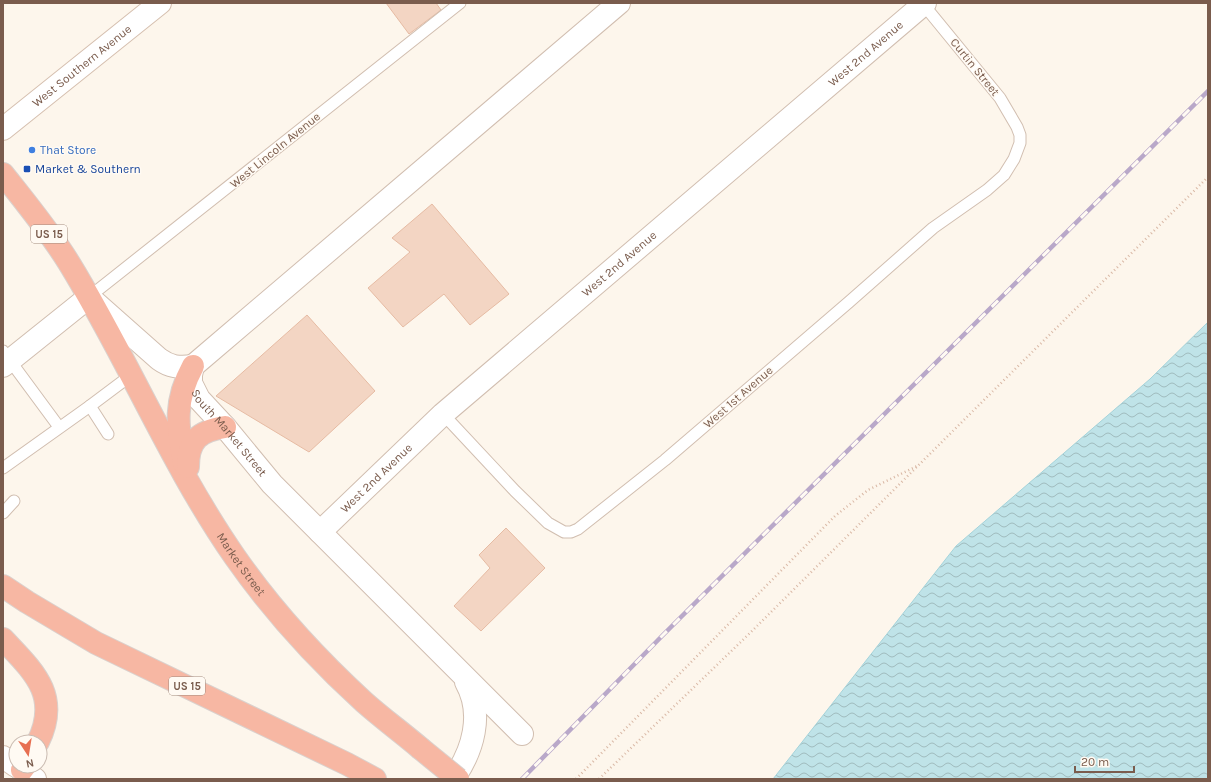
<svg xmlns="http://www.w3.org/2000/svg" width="1211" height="782" viewBox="0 0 1211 782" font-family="Karla,sans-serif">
<defs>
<pattern id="water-waves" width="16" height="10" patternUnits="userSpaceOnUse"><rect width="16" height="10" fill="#bfe3e8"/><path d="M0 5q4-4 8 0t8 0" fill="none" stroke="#a0bbbe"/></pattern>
</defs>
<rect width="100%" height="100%" fill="#fdf6ec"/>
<!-- water -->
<path fill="url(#water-waves)" stroke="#a5d3da" d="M1208,322V779H773L956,546L1150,379Z"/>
<!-- building -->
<g fill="#f3d5c3" stroke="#e6bba3">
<path d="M386,3H436L441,10L409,34Z"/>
<path d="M432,204L509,294L470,325L444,294L403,327L368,288L410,252L392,238Z"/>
<path d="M307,315L375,391L309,452L216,396Z"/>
<path d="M506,528L545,568L481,631L454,606L490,568L479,555Z"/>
</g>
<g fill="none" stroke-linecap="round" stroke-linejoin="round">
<!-- lane casing -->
<g stroke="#d1beb0" stroke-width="13">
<g id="lane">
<path d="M89,297L460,3"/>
<path d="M3,351L59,427"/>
<path d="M443,414L515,491L548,523L564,532H571L578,529L665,460L849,302L933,228L987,190L1004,175L1014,159L1020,143V135L1017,127L1000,98L923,4"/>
<path d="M108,434L90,406L130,376"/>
<path d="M3,468L90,406"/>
<path d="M3,513L14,501"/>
</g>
</g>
<!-- street casing -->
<g stroke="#d1beb0" stroke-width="24">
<g id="street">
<path d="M3,366L89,297L159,359C170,367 179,368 193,366"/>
<path d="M193,366L619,3"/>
<path id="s1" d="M193,366L191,375V383L199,399L225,427L272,484L522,734"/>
<path id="s2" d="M320,532L443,414L925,3"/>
<path d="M22,770L35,779"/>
<path d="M453,779C473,751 484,714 466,682"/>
</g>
</g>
<!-- secondary casing -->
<g stroke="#d6c0b0" stroke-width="24">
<g id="secondary">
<path id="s3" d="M3,129L160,3"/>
<path d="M3,757L16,766"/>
</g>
</g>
<!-- highway casing -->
<g stroke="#dad1cd" stroke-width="24">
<g id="highway">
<path id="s4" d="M3,174C26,203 50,232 69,263C128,359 171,465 235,557C272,610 317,659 364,702C382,718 401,732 420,748"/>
<path d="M184,463C177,425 174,401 193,366"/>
<path d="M188,467C188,440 199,431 225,427"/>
<path d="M3,586L27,602L96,643L347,764L375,779"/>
<path d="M3,639C33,671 61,695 38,742"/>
<path d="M22,770L25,766"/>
</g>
</g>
<!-- path -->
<g stroke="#d9b8a5" stroke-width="2.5" stroke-dasharray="1 3" stroke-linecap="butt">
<path d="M576,779L835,516L868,490L917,466"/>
<path d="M599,779L750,633L1208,177"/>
</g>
<!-- lane -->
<use href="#lane" stroke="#fff" stroke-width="11"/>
<!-- street -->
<use href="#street" stroke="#fff" stroke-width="22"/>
<!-- secondary -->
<use href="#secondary" stroke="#fff" stroke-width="22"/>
<!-- highway -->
<use href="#highway" stroke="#f7b7a3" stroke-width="22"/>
<!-- rail casing -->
<g stroke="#b9a8c9" stroke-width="4.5">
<path id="rail" d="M522,779L662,636L1208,91"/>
</g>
<!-- rail -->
<use href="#rail" stroke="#fffaf3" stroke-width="3" stroke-dasharray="9" stroke-linecap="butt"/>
<!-- highway-bridge casing -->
<g stroke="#dad1cd" stroke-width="24" stroke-linecap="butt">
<path id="highway-bridge" d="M420,748L458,779"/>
</g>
<!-- highway-bridge -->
<use href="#highway-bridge" stroke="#f7b7a3" stroke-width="22"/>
</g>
<!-- markers -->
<circle fill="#3f7fe0" stroke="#fffaf3" stroke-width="1.5" cx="32" cy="150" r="4"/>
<rect fill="#1a4fb4" stroke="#fffaf3" stroke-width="1.5" x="23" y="165" width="8" height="8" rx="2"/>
<g text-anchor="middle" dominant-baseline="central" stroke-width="3" stroke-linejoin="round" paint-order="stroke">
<!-- shield labels -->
<g fill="#fffaf3" stroke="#a28b7f" stroke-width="1">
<rect x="31" y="225" width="36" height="18" rx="3"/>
<rect x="169" y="677" width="36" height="18" rx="3"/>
</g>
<g font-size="11" font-weight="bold" fill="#7a5c4d">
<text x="49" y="234">US 15</text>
<text x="187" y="686">US 15</text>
</g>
<!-- street labels -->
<g font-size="12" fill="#7a5c4d" stroke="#fffaf3">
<text stroke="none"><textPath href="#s2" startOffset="726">West 2nd Avenue</textPath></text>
<text stroke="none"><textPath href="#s3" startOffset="101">West Southern Avenue</textPath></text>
<text transform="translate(975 67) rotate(51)">Curtin Street</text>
<text transform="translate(275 150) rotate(-39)">West Lincoln Avenue</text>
<text stroke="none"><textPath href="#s2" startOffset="402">West 2nd Avenue</textPath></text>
<text transform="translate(738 397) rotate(-41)">West 1st Avenue</text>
<text stroke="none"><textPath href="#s1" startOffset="80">South Market Street</textPath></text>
<text stroke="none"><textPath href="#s2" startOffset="78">West 2nd Avenue</textPath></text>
<text stroke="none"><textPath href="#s4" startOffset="458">Market Street</textPath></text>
</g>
<!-- shop labels -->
<g font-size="12" fill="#366cbe" stroke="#fffaf3" text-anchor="start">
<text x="40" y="150">That Store</text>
</g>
<!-- transit labels -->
<g font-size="12" fill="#164399" stroke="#fffaf3" text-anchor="start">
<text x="35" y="169">Market &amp; Southern</text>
</g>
</g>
<!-- border -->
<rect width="1211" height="782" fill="none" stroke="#7a5c4d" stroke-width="8"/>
<!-- north arrow -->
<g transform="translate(28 754) rotate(168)"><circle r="19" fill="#fffaf3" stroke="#cabbb1"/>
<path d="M0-3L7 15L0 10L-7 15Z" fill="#e76f51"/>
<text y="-6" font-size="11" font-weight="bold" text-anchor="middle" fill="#7a5c4d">N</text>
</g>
<!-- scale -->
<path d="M1075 766v6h59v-6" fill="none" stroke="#7a5c4d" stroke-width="2"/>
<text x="1081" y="766" font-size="12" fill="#7a5c4d" stroke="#fffaf3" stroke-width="3" paint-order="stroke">20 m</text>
</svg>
